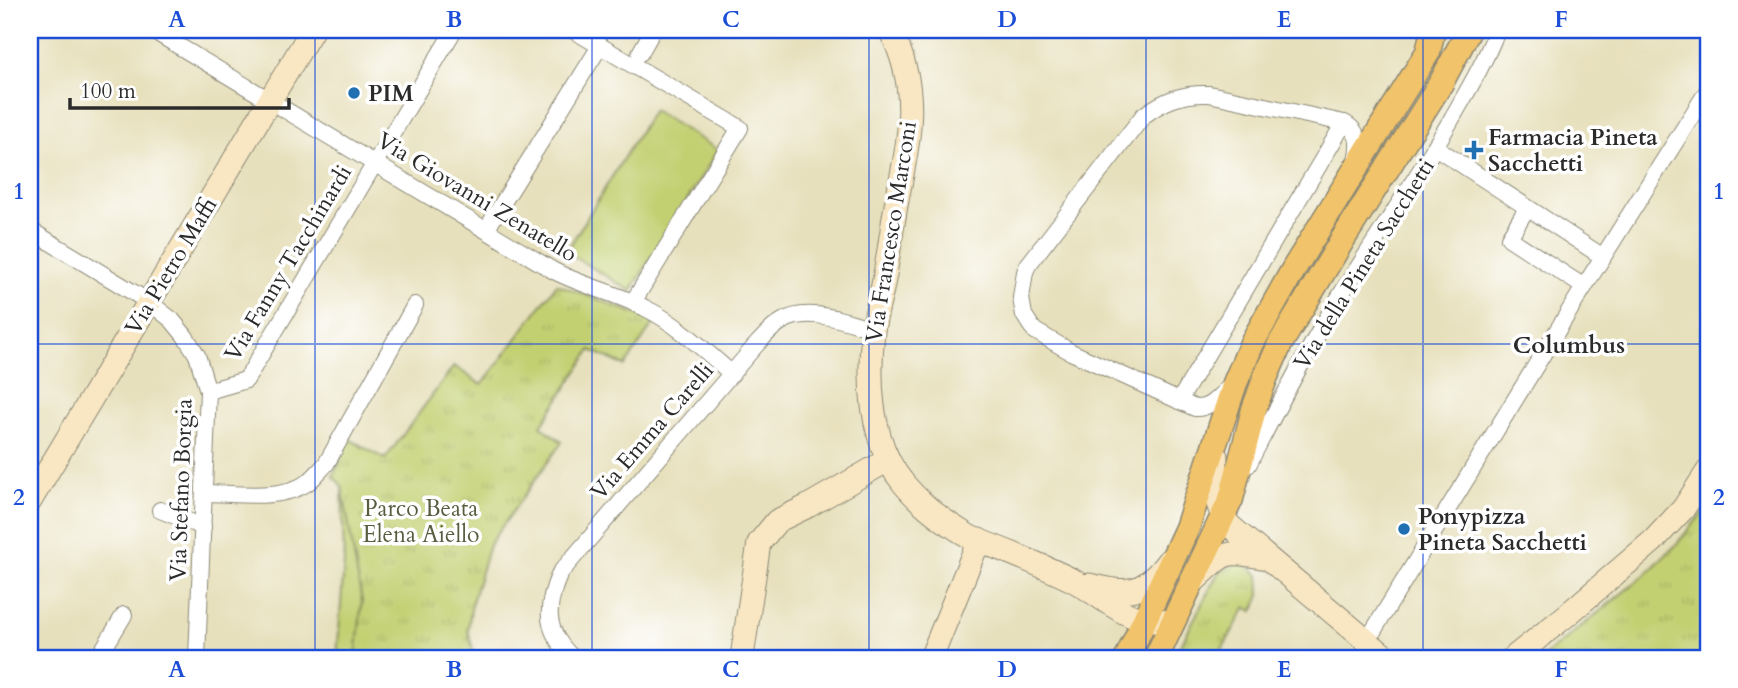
<svg xmlns="http://www.w3.org/2000/svg" width="1738" height="688" viewBox="0 0 1738 688" font-family="Cardo,serif">
<defs>
<pattern id="park-tufts" width="24" height="20" patternUnits="userSpaceOnUse" patternTransform="scale(1.75)"><rect width="24" height="20" fill="#c3d072"/><path d="M3 7l-1-3M5 7V3M7 7l1-3M15 17l-1-3M17 17v-4M19 17l1-3" fill="none" stroke="#a8b363"/></pattern>
</defs>
<rect width="100%" height="100%" fill="#fff"/>
<filter id="ink" filterUnits="userSpaceOnUse"><feTurbulence type="fractalNoise" baseFrequency=".0143" numOctaves="2"/><feDisplacementMap in="SourceGraphic" scale="14" xChannelSelector="R" yChannelSelector="G"/><feConvolveMatrix kernelMatrix="1 2 1 2 8 2 1 2 1" color-interpolation-filters="sRGB"/></filter>
<filter id="wash" filterUnits="userSpaceOnUse"><feTurbulence type="fractalNoise" baseFrequency=".00686" numOctaves="4" result="noise"/><feDisplacementMap in="SourceGraphic" scale="28" xChannelSelector="R" yChannelSelector="G"/><feGaussianBlur stdDeviation="1.57" result="paint"/><feColorMatrix in="noise" values="0 0 0 0 0 0 0 0 0 0 0 0 0 0 0 0 0 1.4 0 .05"/><feComposite in="paint" operator="in"/></filter>
<g filter="url(#wash)">
<rect width="100%" height="100%" fill="#e7e0bc"/>
<!-- green -->
<g fill="#c3d072" stroke="#777e4e" stroke-width="2">
<path d="M653,110L718,150L631,291L566,252Z"/>
<path d="M342,486L362,601L356,658H337L344,562Z"/>
</g>
<!-- park -->
<g fill="url(#park-tufts)" stroke="#777e4e" stroke-width="2">
<path d="M557,284L655,321L625,366L591,350L541,426L562,442L489,545L472,602L468,630L475,658H356L362,601L342,486L333,476L349,439L385,459L454,366L482,385Z"/>
<path d="M1708,506V658H1542L1647,573L1675,546Z"/>
<path d="M1232,564H1245L1259,575L1260,595L1253,611L1246,607L1217,658H1174L1218,573Z"/>
</g>
</g>
<g filter="url(#ink)">
<g fill="none" stroke-linecap="round" stroke-linejoin="round">
<!-- street casing -->
<g stroke="#898674" stroke-width="18">
<g id="street">
<path d="M152,30L554,271C583,286 616,293 645,308C678,324 705,351 732,374"/>
<path d="M573,30L740,128L633,302"/>
<path d="M640,53L653,30"/>
<path d="M1435,147L1603,257"/>
<path d="M1527,208L1509,238L1584,287"/>
<path d="M30,230L149,302L172,320L185,336L197,355L208,391L197,658"/>
<path d="M486,230L600,46"/>
<path d="M1233,385C1219,393 1213,409 1195,408L1071,352L1035,331L1031,326L1024,315L1021,298L1025,272L1028,265L1143,116C1164,100 1183,93 1209,94L1344,123C1360,131 1360,145 1356,160"/>
<path d="M208,391L246,380L454,30"/>
<path d="M1179,401L1344,123"/>
<path d="M1248,465C1277,408 1307,351 1340,296C1377,237 1416,180 1451,120C1468,90 1485,62 1497,30"/>
<path d="M205,493C235,493 280,501 307,483C314,478 320,470 326,464L415,305"/>
<path d="M160,510L203,527"/>
<path d="M1367,641L1584,287L1708,90"/>
<path d="M98,658L124,615"/>
<path d="M573,658C544,631 545,607 560,573L756,345C764,337 771,328 781,322C808,305 846,322 874,329"/>
</g>
</g>
<!-- secondary casing -->
<g stroke="#898674" stroke-width="25">
<g id="secondary">
<path d="M890,30C920,86 910,136 898,195C892,225 889,255 883,285C880,300 875,316 873,331C868,381 870,444 904,484C922,506 946,523 970,537C1005,551 1041,564 1074,581C1101,595 1128,624 1161,621"/>
<path d="M1216,456C1215,482 1212,504 1230,526L1387,658"/>
<path d="M30,501L312,30"/>
<path d="M1193,582C1226,552 1222,549 1267,558"/>
<path d="M1089,585C1127,594 1142,596 1168,561"/>
<path d="M744,658L743,650L759,543L777,521L808,506L888,460"/>
<path d="M931,658L979,540"/>
<path d="M1513,658L1567,615L1653,541L1683,509L1708,471"/>
</g>
</g>
<!-- primary casing -->
<g stroke="#898674" stroke-width="27">
<g id="primary">
<path d="M1127,658L1187,528L1235,383L1252,343L1296,265L1428,52L1433,30"/>
<path d="M1156,658L1231,499L1254,409L1266,376L1280,344L1343,239L1441,83L1469,30"/>
</g>
</g>
<!-- street -->
<use href="#street" stroke="#fff" stroke-width="16"/>
<!-- secondary -->
<use href="#secondary" stroke="#f9e7c3" stroke-width="23"/>
<!-- primary -->
<use href="#primary" stroke="#f1c36a" stroke-width="24"/>
</g>
</g>
<!-- grid -->
<path fill="none" stroke="#1d4ed8" stroke-width="2" stroke-opacity="0.55" d="M315,30V658M592,30V658M869,30V658M1146,30V658M1423,30V658M30,344H1708"/>
<!-- markers -->
<g fill="#1f6fb2" stroke="#fff" stroke-width="2.5">
<circle cx="354" cy="93" r="7"/>
<path d="M1470.5 139.5h7v7h7v7h-7v7h-7v-7h-7v-7h7z"/>
<circle cx="1404" cy="529" r="7"/>
</g>
<g text-anchor="middle" dominant-baseline="central" stroke-width="7" stroke-linejoin="round" paint-order="stroke">
<!-- poi labels -->
<g font-size="23" font-weight="bold" fill="#2b2b2b" stroke="#fff" text-anchor="start">
<text x="368" y="93">PIM</text>
<text x="1488" y="137">Farmacia Pineta<tspan x="1488" dy="26">Sacchetti</tspan></text>
<text x="1418" y="516">Ponypizza<tspan x="1418" dy="26">Pineta Sacchetti</tspan></text>
</g>
<!-- street labels -->
<g font-size="23" fill="#2b2b2b" stroke="#fff">
<text transform="translate(477 197) rotate(31)">Via Giovanni Zenatello</text>
<text transform="translate(891 232) rotate(-81)">Via Francesco Marconi</text>
<text transform="translate(288 263) rotate(-59)">Via Fanny Tacchinardi</text>
<text transform="translate(1364 264) rotate(-58)">Via della Pineta Sacchetti</text>
<text transform="translate(171 266) rotate(-59)">Via Pietro Maffi</text>
<text transform="translate(652 431) rotate(-49)">Via Emma Carelli</text>
<text transform="translate(181 490) rotate(-88)">Via Stefano Borgia</text>
</g>
<!-- park labels -->
<g font-size="23" fill="#595d40" stroke="#fff">
<text x="421" y="508">Parco Beata<tspan x="421" dy="26">Elena Aiello</tspan></text>
</g>
<!-- neighbourhood labels -->
<g font-size="24" font-weight="bold" fill="#2b2b2b" stroke="#fff">
<text x="1569" y="345">Columbus</text>
</g>
</g>
<!-- margin -->
<rect width="1738" height="688" fill="none" stroke="#fff" stroke-width="77"/>
<!-- scale -->
<path d="M70 98v10h219v-10" fill="none" stroke="#2b2b2b" stroke-width="3.5"/>
<text x="80" y="98" font-size="21" fill="#2b2b2b" stroke="#ffffff" stroke-width="5" paint-order="stroke">100 m</text>
<rect x="38" y="38" width="1662" height="612" fill="none" stroke="#1d4ed8" stroke-width="2.5"/>
<g font-size="23" text-anchor="middle" font-weight="bold" fill="#1d4ed8">
<text x="177" y="27">A</text>
<text x="454" y="27">B</text>
<text x="731" y="27">C</text>
<text x="1007" y="27">D</text>
<text x="1284" y="27">E</text>
<text x="1561" y="27">F</text>
<text x="19" y="199">1</text>
<text x="1719" y="199">1</text>
<text x="19" y="505">2</text>
<text x="1719" y="505">2</text>
<text x="177" y="677">A</text>
<text x="454" y="677">B</text>
<text x="731" y="677">C</text>
<text x="1007" y="677">D</text>
<text x="1284" y="677">E</text>
<text x="1561" y="677">F</text>
</g>
</svg>
